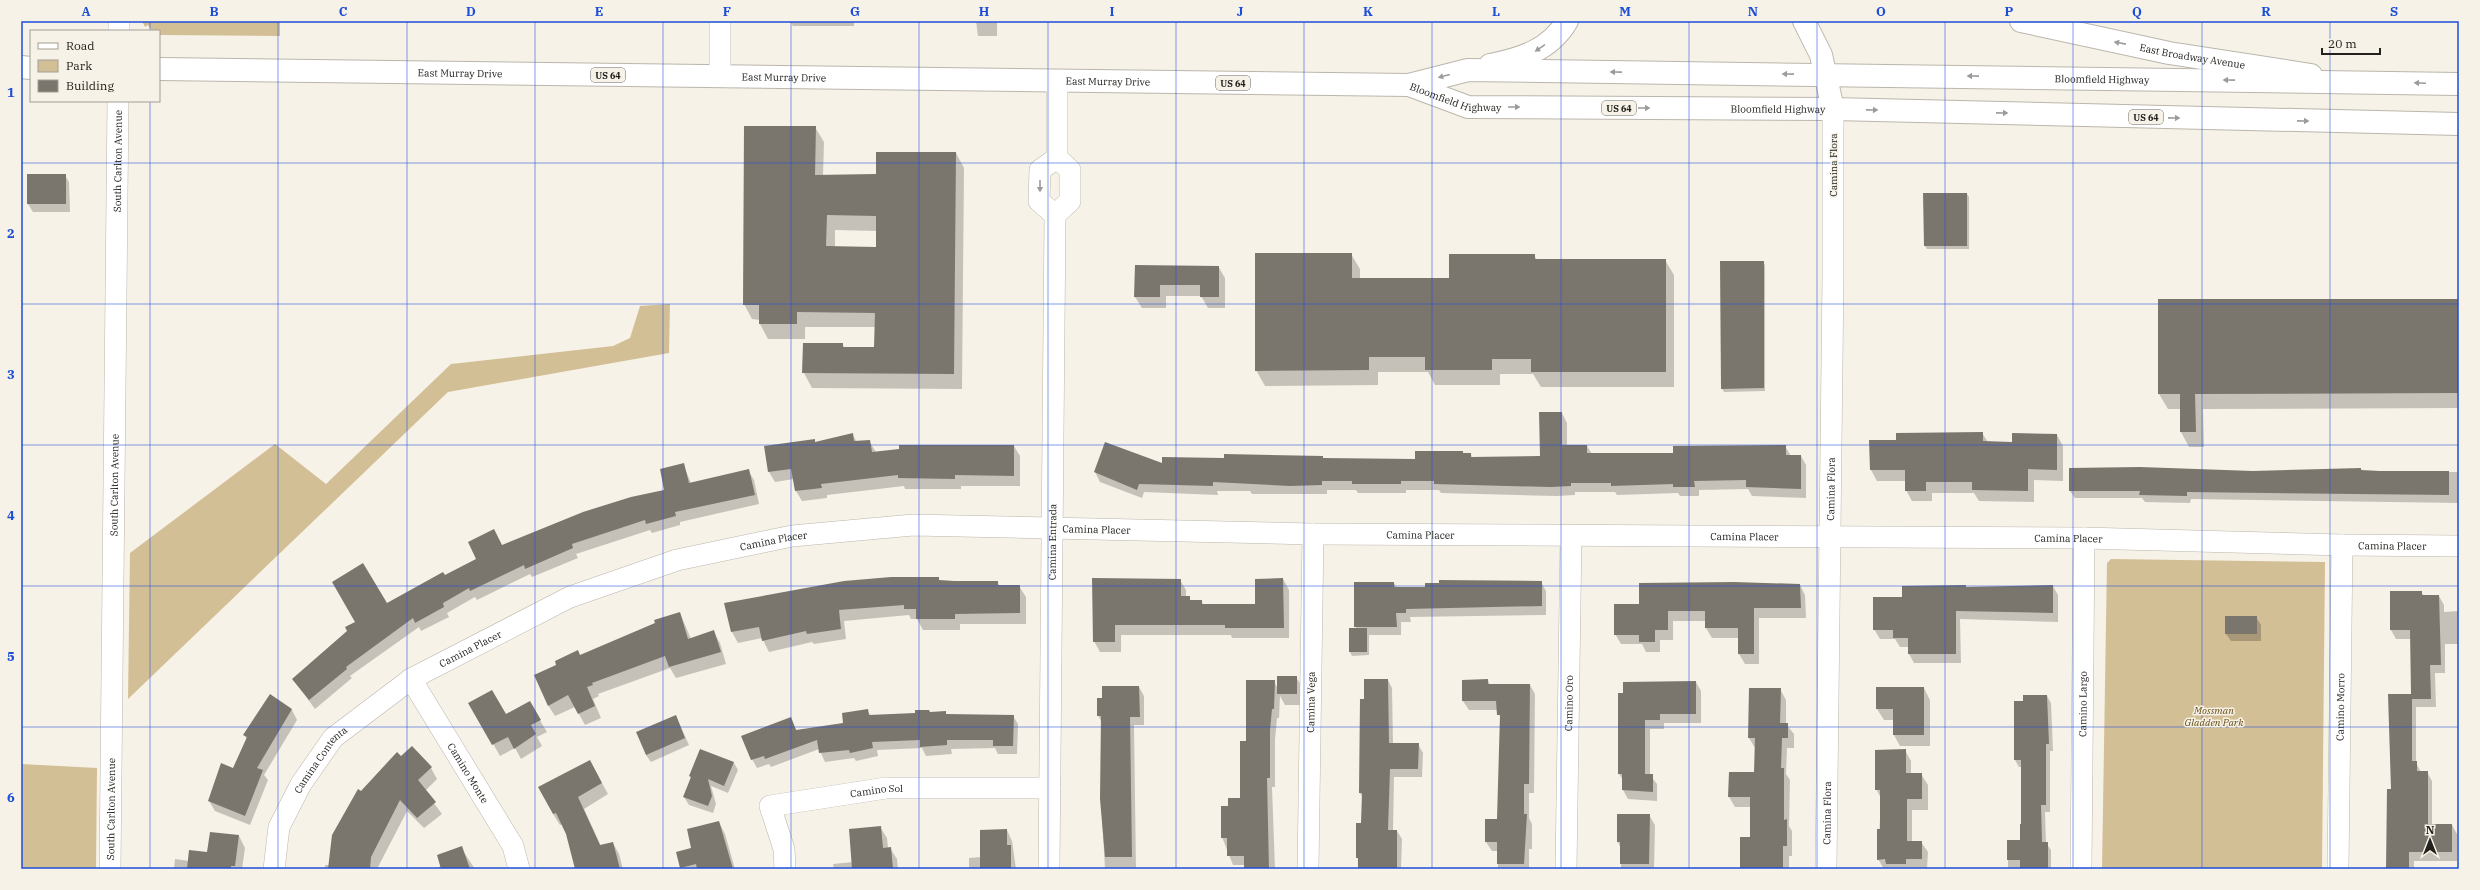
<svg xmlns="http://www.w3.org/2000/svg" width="2480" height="890" viewBox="0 0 2480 890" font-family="'IBM Plex Serif',serif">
<rect width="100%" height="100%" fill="#f7f2e7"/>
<!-- green -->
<g fill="#d3bf96">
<path d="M142,21H280V36L160,35L159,31H152L148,25L145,27Z"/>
<path d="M670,304L669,353L448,392L128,699L130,553L275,444L326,484L451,364L613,346L630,338L640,306Z"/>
<path d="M2111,559L2325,562L2322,869H2102L2107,563Z"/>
<path d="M21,764L97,768L96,869H21Z"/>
</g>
<!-- shadow -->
<g fill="#0003" fill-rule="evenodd">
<path d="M790,21H854V26H793Z"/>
<path d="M976,21H997V36H978Z"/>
<path d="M815,127L824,142L823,176L877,175L956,153L964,168L962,389L812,388L804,373L842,344L845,348H875L876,327H805V339H768L760,324V320L752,319L744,304ZM835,230L877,231V248L835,247Z"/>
<path d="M28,175H65L69,182L70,212H33L28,204Z"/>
<path d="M1967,194L1969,197V249H1927L1925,246Z"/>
<path d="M1351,254L1360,269V279H1450L1534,255L1537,260H1665L1674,275V387H1541L1533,374H1500V385H1435L1428,372H1378V385L1265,386L1256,370Z"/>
<path d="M1763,262L1765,265V391L1724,392L1722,388Z"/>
<path d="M1136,266H1218L1225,278V308H1208L1201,296H1166V308H1142L1135,297Z"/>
<path d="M2459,300V408L2203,409L2204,447H2189L2181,432V409H2168L2159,394Z"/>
<path d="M1562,413L1567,423V446H1587L1592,454H1674L1785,446L1791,456H1801L1806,465V498L1752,496L1748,489L1699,490V496H1680L1678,493L1617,495L1615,492H1575V495L1556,496L1441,493L1439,490H1406V493H1358L1356,490H1327V494H1252L1250,491H1217L1218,495L1144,492L1142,498L1100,482L1095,472L1163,464L1324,459L1416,460L1464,454H1471L1472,458L1541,457Z"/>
<path d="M1982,433L1988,442L2013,443L2057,435L2063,446V481L2034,480V502L1979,501L1974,493H1932V501H1912L1906,490V481H1877L1871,470L1870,441H1897Z"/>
<path d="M852,434L857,442L869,441L876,452L1014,446L1020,456V486H961V489H905L904,486L827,495V498L802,501L796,491L794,479L775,482L769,472L814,440L815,443Z"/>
<path d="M683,464L691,483L748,470L754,480L759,504L680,522V525L652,533L650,530L576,554L578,558L532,577L530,574L477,600L475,597L447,613L449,617L421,631L419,627L350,676L352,678L315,709L293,679L387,605L502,546L666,491Z"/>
<path d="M2361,469L2362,471L2380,472H2459V503L2191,499L2190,503L2145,502L2142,498H2075L2070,491Z"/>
<path d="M938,578L940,581L954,582H997L1000,586H1019L1026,597V624H960V630H923L917,619H911L909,615L844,621L846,639L814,644L812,642L769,652L762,638L738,643L732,632L725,604Z"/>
<path d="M1093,579L1180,580L1186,590V597H1189L1191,601H1202L1203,605H1256L1283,579L1289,590V638H1232L1231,635H1121V652H1100L1094,641Z"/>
<path d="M1541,582L1546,591V615L1410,617L1411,622H1401V635H1369V655L1352,656L1350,652V629H1357L1355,626L1394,583L1397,588H1426Z"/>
<path d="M1800,585L1805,595L1806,618H1759V664H1745L1739,654V638H1712L1706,628V621H1673V640H1660V652H1646L1642,644H1621L1615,634L1640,605Z"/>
<path d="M1966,586L1967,588L2053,586L2058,595V622L1960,619L1961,663H1914L1909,654V647H1900L1895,639H1880L1874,629L1903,598Z"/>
<path d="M2391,592H2421L2424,596H2439L2444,605V612L2459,611V644H2445V673H2435L2436,707H2416V763L2421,772H2427L2432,781V825H2452L2457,834V861H2414V869H2387L2393,790L2412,695V639H2396L2391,630Z"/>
<path d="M680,613L691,639L713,631L720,643L726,664L676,678L670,668L598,694L599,696L593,699L601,718L585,725L575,707L555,716L548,705L580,656Z"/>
<path d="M2256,617L2261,625V641H2231L2226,634Z"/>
<path d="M1296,677L1303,688V705H1285L1280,696L1279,718H1277L1275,740V787H1272L1275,869H1245V865H1233L1222,837L1229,807L1241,799L1247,742L1274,681L1278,689Z"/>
<path d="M1388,680L1392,688L1393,744H1418L1423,753L1422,777H1394L1393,831H1397L1402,839L1401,869H1358L1357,824H1362L1363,798L1360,793L1365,700Z"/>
<path d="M1488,680L1490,685H1530L1535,694L1534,793H1529V818L1532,824V849H1529V869H1498V851H1492L1486,842L1498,820L1501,720L1498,710H1469L1463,701V681Z"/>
<path d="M1696,682L1701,691V723H1664V729H1650V775L1657,784V801L1628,799L1623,790V780L1619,774V694Z"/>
<path d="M1139,687L1144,696V725H1134L1136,869H1105L1101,799L1102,723L1098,715L1103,699Z"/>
<path d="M1924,688L1930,700V746H1900L1894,735V720H1884L1877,709Z"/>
<path d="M1780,689L1786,700V724L1794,734V748H1787L1786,774L1790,780L1789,826L1792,831V856H1789V869H1741L1751,838V807H1735L1729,797L1755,773V748L1749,738Z"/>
<path d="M270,696L292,710L297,720L264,775L268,780L250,825L215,811L209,801L234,769L247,739L244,735Z"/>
<path d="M2047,696L2051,703L2053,751H2050V812H2045L2046,843L2051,850V869H2008V841H2021L2022,825V767H2019L2015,760L2024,702Z"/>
<path d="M529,702L547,732L537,737L542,746L521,759L515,748L500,756L470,703L505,715Z"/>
<path d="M867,710L871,716L945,712L947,715L1013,716L1018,724L1017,754H998L995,748L951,749L952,754L926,756L922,748L877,750L878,756L856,761L854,758L825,762L819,749L771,767L769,764L757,768L752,759L790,718L797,731L844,724Z"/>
<path d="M676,716L689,745L651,762L646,755Z"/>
<path d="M1905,750L1911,761V774H1921L1928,785V810H1912V842H1921L1928,852L1927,869H1884L1878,859L1881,798L1876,789Z"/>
<path d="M401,758L431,768L437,779L425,791L442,814L424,828L407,811L377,869H325V865H329L361,792Z"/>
<path d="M734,763L738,770L728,793L711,786L716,804L713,813L689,805L684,797L691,779L690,776Z"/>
<path d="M596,772L608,794L584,809L601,846L613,843L619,854L623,869H576L567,834L563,824L560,825L553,814Z"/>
<path d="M1618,815H1649L1655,825L1654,869H1621V849L1618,842Z"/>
<path d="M719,822L725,834L735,869H682L692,849Z"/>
<path d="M880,827L887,838L888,848H890L897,859L898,869H834L833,864L853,862Z"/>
<path d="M1007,830L1012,841L1016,869H969V858L981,857Z"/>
<path d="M239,836L245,848L242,869H174L175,859L189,861Z"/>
<path d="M461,848L475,869H435L441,866Z"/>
</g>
<!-- building -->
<g fill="#7b766d" fill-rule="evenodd">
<path d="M744,126H816L815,175L876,174V152H956L954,374L802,373L803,343H843V347H874L875,313L797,312V324H759V305H743ZM827,215L876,216V247L826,246Z"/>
<rect x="27" y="174" width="39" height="30"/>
<path d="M1923,193H1967V246H1924Z"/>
<path d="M1255,253H1352V278H1449V254H1535V259H1666V372H1531V359H1492V370H1425V357H1369V370L1255,371Z"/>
<path d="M1720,261H1764V388L1721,389Z"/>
<path d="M1135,265L1219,266V297H1200V285H1160V297H1134Z"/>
<path d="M2158,299H2459V393L2195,394L2196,432H2180V394H2158Z"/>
<path d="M1539,412H1562V445H1587V453H1673V446L1786,445V455H1801V489L1746,487V480L1694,481L1695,487H1673V484L1611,486V483H1571V486L1550,487L1434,484V481H1401V484H1352V481H1322V485L1290,486L1213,482V486L1139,484L1137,490L1094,472L1105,442L1162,463V457L1224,458V454L1323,456V458L1415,459V451H1463V453H1471V457L1540,456Z"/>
<path d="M1983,432V441L2012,442V433L2057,434V470L2028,469V491L1972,490V482H1926V491H1905V470H1870L1869,440H1896V433Z"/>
<path d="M853,433L854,441L870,440L872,452L899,449V445H1014V476L955,475V479L898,478V475L821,484L822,488L795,491L791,469L768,472L764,446L815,439V442Z"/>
<path d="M684,463L689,483L749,469L755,495L675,512L676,516L646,524L645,520L572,544L573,548L525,569L524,565L470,591L469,588L443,603L444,607L415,623L413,618L346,667L347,669L309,700L292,679L347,631L345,627L355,622L332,582L363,563L387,603L443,572L445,575L476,559L468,542L494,529L502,545L583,512L631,497L664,490L660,469Z"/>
<path d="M2140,467L2253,471L2361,468V470L2380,471H2449V495L2187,492V496L2139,495L2140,491H2069V468Z"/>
<path d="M891,577H939V580L954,581H998V585H1020V613L955,614V619H916V609H904V605L839,610L841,629L807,634L806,631L762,641L759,627L731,632L724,603L844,581Z"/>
<path d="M1092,578L1181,579V596H1190V600H1202V604H1255V579L1283,578L1284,628H1225V625H1115V642H1093Z"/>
<path d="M1439,580L1542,581V606L1406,609V613H1396L1397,627H1354V582H1394V587H1425V583H1439Z"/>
<path d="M1734,582L1800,584L1801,608H1754V654H1738V628H1705V611H1668V630H1655V642H1639V635H1614V604H1639V583Z"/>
<path d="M1966,585V587L2053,585V613L1956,611V654H1908V638H1893V630H1873V597H1902V586Z"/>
<path d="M2390,591H2422V595H2439L2441,665H2430L2431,699H2412V761H2417V771H2428V824H2452V852H2409V869H2386L2387,789H2391L2388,694H2411L2410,630H2390Z"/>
<path d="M680,612L688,639L714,630L721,652L669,667L665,656L592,683L593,685L587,687L595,706L578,714L568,695L548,706L534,675L556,665L555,661L578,650L580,655L655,623L654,620Z"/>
<rect x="2225" y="616" width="32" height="18"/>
<rect x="1349" y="628" width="18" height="24"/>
<rect x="1277" y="676" width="20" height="18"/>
<path d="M1364,679H1388L1389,743H1419L1418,769H1390L1388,830H1397V869H1358V858H1356V823H1361L1362,793H1359L1360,699H1364Z"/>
<path d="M1488,679V684H1530L1529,784H1524V814H1527L1524,864H1497V842H1485V819H1497L1500,715H1497L1496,701H1462V680Z"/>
<path d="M1246,680H1275L1274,709H1272L1270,730V778H1267L1269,869H1244V856H1227V838H1221V806H1228V798H1240V741H1246Z"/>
<path d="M1696,681V714H1660V720H1645V774H1653V792L1622,790V774H1618V693H1623V682Z"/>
<path d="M1102,686H1139L1140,717H1130L1132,857H1105L1100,799L1101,716H1097V698H1102Z"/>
<path d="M1876,687H1924V735H1893V709H1876Z"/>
<path d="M1749,688H1781L1780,723H1788V738H1782L1781,768H1784V820L1787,819V846H1783V869H1740V837H1750V797H1728L1729,772H1754L1755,738H1748Z"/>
<path d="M492,690L506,714L530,701L541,720L531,725L536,734L514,749L508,737L492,745L468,703Z"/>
<path d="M270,694L292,709L257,768L263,770L245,816L208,801L221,763L233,768L247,737L243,735Z"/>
<path d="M2023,695H2047L2049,744H2046V805H2041L2042,842H2048V869H2020V860H2007V840H2020V824H2021V760H2014V701H2023Z"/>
<path d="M868,709L869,715L915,713V710H929L930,712L946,711V714L1014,715L1013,746H993V740H947V745L920,747V740L872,742L873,748L850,753L849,750L819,753L817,740L765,759L764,756L751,760L741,736L791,717L796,730L843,723L842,713Z"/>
<path d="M676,715L685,738L646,755L636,732Z"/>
<path d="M412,746L432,767L418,780L436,802L417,818L400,800L371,857L370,869H328L332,835L358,789L361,791L397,752L401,756Z"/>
<path d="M700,749L734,762L724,786L708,779L712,796L708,806L683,797L691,777L689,776Z"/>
<path d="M1906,749V773H1922V799H1907V841H1922V859H1906V864H1886L1885,859L1877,860V829H1880V790H1875V750Z"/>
<path d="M590,760L602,783L578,797L600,845L613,842L620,869H575L566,834L556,813L553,814L538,787Z"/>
<path d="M1617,814H1650L1649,864H1620V842H1617Z"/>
<path d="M719,821L733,869H697L696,864L680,868L676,852L691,848L687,829Z"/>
<path d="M881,826L883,848L891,847L893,869H852L849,829Z"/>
<path d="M1007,829V845H1011V869H980V830Z"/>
<path d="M210,832L239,835L235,866H231V869H187L189,850L207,852Z"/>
<path d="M462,846L470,869H441L437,855Z"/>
</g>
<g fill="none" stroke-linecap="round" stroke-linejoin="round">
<!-- minor casing -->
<g stroke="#bbb6ac" stroke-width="22">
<g id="minor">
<path d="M119,31V21"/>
<path d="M720,76V21"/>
<path d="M1055,215L1039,201L1040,170L1057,158"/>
<path id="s1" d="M411,679L513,846L519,869"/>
<path id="s2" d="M110,869L118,101"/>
<path id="s3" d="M274,869L279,827L301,784L333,738L411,679L570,597L677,560L792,536L913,525L1313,534L2084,538L2342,545L2459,546"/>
<path id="s4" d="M785,869L784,849L770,806L886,788H1050"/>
<path id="s5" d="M1049,869L1055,219V215L1070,201V170L1057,158V81"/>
<path id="s6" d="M1308,869L1313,534"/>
<path id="s7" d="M1566,869L1571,536"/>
<path id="s8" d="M1826,869L1833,277V109"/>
<path id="s9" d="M2081,869L2084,538"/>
<path id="s10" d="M2338,869L2342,545"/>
</g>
</g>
<!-- major casing -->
<g stroke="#bbb6ac" stroke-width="24">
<g id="major">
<path d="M1804,21L1821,55L1833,109"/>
<path id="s11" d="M2021,21L2169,53L2311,75"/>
<path d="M1490,65C1521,59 1550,50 1567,21"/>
</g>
</g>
<!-- highway casing -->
<g stroke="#bbb6ac" stroke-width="24">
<g id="highway">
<path d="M21,67L31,68"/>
<path id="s12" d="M159,69L1409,85L1468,70L2459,84"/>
<path id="s13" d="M1409,85L1468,107L1833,109L2459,124"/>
</g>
</g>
<!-- minor -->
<use href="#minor" stroke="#fff" stroke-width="21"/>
<!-- major -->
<use href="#major" stroke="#fff" stroke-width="22"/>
<!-- highway -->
<use href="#highway" stroke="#fff" stroke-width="22"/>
</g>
<!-- one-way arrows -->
<defs><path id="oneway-solid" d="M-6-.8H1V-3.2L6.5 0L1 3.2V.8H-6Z"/></defs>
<g fill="#9c9b99">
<use href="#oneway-solid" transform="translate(2120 43) rotate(-169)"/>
<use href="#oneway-solid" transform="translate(1540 48) rotate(146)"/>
<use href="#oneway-solid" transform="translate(1616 72) rotate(-179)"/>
<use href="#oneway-solid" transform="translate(1788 74) rotate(-179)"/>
<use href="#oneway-solid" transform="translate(1444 76) rotate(165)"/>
<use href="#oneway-solid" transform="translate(1973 76) rotate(-179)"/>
<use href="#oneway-solid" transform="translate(2229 80) rotate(-179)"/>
<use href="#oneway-solid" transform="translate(2420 83) rotate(-178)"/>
<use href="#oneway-solid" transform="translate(1514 107)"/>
<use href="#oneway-solid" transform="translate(1644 108)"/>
<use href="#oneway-solid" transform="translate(1872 110) rotate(1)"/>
<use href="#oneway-solid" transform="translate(2002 113) rotate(1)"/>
<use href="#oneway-solid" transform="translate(2174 118) rotate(1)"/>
<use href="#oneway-solid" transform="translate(2303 121) rotate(1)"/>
<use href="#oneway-solid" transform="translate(1040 186) rotate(90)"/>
</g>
<!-- grid -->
<path fill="none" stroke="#1d4ed8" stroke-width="1" stroke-opacity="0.55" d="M150,21V31M278,21V869M407,21V869M535,21V869M663,21V869M791,21V869M919,21V869M1048,21V869M1176,21V869M1304,21V869M1432,21V869M1561,21V869M1689,21V869M1817,21V869M1945,21V869M2073,21V869M2202,21V869M2330,21V869M150,101V869M21,163H2459M21,304H2459M21,445H2459M21,586H2459M21,727H2459"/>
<g text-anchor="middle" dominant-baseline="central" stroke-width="3" stroke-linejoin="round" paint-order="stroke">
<!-- shield labels -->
<g fill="#f7f2e7" stroke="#62605a" stroke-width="1">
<rect x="591" y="68" width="34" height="14" rx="3"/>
<rect x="1216" y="76" width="34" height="14" rx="3"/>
<rect x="1602" y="101" width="34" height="14" rx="3"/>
<rect x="2129" y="110" width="34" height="14" rx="3"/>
</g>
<g font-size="9" font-weight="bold" fill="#22211d">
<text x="608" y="75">US 64</text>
<text x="1233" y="83">US 64</text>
<text x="1619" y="108">US 64</text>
<text x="2146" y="117">US 64</text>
</g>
<!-- street labels -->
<g font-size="10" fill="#22211d" stroke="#f7f2e7">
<text stroke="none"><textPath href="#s11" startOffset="175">East Broadway Avenue</textPath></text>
<text stroke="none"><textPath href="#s12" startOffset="301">East Murray Drive</textPath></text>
<text stroke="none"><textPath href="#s12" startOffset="625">East Murray Drive</textPath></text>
<text stroke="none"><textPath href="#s12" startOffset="1945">Bloomfield Highway</textPath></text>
<text stroke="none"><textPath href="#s12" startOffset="949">East Murray Drive</textPath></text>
<text stroke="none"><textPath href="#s13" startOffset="49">Bloomfield Highway</textPath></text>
<text stroke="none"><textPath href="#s13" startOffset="373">Bloomfield Highway</textPath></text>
<text stroke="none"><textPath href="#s2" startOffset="708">South Carlton Avenue</textPath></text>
<text transform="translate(1833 165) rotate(-90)">Camina Flora</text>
<text stroke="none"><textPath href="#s2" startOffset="384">South Carlton Avenue</textPath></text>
<text stroke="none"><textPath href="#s8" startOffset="380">Camina Flora</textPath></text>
<text stroke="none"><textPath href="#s3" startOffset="959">Camina Placer</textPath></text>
<text stroke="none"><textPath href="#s3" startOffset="1283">Camina Placer</textPath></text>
<text stroke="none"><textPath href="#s3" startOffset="1607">Camina Placer</textPath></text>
<text stroke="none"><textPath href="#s3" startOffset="1931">Camina Placer</textPath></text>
<text stroke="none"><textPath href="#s3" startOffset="635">Camina Placer</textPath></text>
<text stroke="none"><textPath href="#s5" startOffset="327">Camina Entrada</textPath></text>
<text stroke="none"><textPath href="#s3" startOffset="2255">Camina Placer</textPath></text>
<text stroke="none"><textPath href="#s3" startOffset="311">Camina Placer</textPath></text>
<text stroke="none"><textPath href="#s6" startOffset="167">Camina Vega</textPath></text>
<text stroke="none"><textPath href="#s7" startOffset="166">Camino Oro</textPath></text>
<text stroke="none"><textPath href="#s9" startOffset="165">Camino Largo</textPath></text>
<text stroke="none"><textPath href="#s10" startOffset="162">Camino Morro</textPath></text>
<text stroke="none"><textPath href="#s3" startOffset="122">Camina Contenta</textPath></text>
<text stroke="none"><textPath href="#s1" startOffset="110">Camino Monte</textPath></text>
<text stroke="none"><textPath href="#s4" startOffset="173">Camino Sol</textPath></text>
<text stroke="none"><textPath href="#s2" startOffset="60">South Carlton Avenue</textPath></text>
<text stroke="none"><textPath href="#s8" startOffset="56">Camina Flora</textPath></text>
</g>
<!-- park labels -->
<g font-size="10" font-style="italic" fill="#654d13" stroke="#f7f2e7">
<text x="2214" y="710">Mossman<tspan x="2214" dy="12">Gladden Park</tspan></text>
</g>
</g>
<!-- border -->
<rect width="2480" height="890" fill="none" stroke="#f7f2e7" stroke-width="44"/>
<!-- legend -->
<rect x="30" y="30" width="130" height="72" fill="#f7f2e7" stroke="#a29e96"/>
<rect x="38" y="43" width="20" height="6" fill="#ffffff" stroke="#a29e96"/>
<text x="66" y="50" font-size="12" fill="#22211d">Road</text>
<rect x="38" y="60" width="20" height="12" fill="#d3bf96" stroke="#a29e96"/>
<text x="66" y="70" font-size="12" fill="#22211d">Park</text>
<rect x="38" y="80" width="20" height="12" fill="#7b766d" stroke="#a29e96"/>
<text x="66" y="90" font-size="12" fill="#22211d">Building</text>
<!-- north arrow -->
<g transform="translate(2430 840)" stroke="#f7f2e7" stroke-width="3" paint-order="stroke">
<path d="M0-3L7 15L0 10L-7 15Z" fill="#22211d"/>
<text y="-6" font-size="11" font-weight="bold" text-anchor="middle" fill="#22211d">N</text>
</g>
<!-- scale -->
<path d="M2322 48v6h58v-6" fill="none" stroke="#22211d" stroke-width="2"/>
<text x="2328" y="48" font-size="12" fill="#22211d" stroke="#f7f2e7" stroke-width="3" paint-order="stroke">20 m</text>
<rect x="22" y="22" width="2436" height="846" fill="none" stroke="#1d4ed8" stroke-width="1.5"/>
<g font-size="13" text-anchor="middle" font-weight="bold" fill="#1d4ed8">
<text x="86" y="16">A</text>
<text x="214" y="16">B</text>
<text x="343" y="16">C</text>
<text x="471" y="16">D</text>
<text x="599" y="16">E</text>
<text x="727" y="16">F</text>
<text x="855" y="16">G</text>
<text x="984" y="16">H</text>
<text x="1112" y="16">I</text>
<text x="1240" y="16">J</text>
<text x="1368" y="16">K</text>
<text x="1496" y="16">L</text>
<text x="1625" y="16">M</text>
<text x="1753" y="16">N</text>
<text x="1881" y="16">O</text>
<text x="2009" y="16">P</text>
<text x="2137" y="16">Q</text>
<text x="2266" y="16">R</text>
<text x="2394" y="16">S</text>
<text x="11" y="97">1</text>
<text x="11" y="238">2</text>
<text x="11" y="379">3</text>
<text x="11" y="520">4</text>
<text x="11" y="661">5</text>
<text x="11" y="802">6</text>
</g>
</svg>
